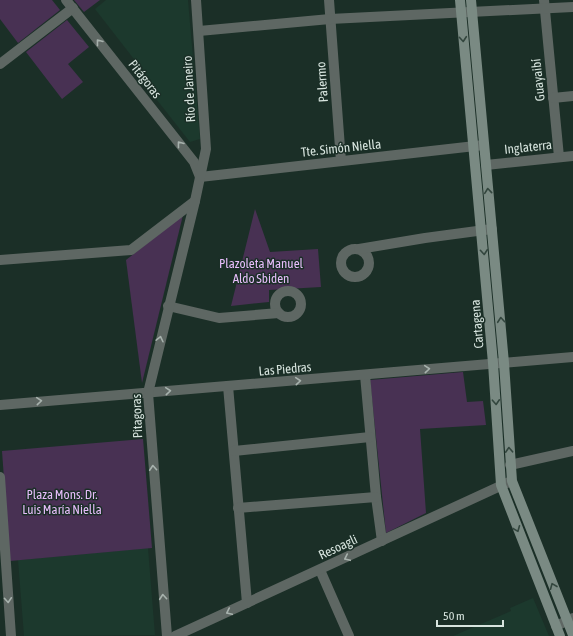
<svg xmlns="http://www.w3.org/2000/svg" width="573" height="636" viewBox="0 0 573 636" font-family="'Asap Condensed',sans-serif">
<rect width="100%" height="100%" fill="#1b2f27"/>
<!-- built -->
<g fill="#1c392d">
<path d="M106,0H188L200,139L190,142L146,86L151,81L95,9Z"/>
<path d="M148,548L155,635L24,636L18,560Z"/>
<path d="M533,598L549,636H453L511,611L510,608Z"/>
</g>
<!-- green -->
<g fill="#483153">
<path d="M0,0H52L60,10L18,43L0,19Z"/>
<path d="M74,0H100L84,12Z"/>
<path d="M67,20L89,47L68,64L83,82L62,99L26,52Z"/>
<path d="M255,209L270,252L318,249L321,287L269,290V302L231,306Z"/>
<path d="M183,215L142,383L126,260Z"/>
<path d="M463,372L467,402L483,401L486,425L420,429L426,513L386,533L370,380Z"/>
<path d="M143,439L152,548L10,561L2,451Z"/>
</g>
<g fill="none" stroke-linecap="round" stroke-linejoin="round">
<!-- minor -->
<g stroke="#5e6763" stroke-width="10">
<path d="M66,0L194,162L200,177"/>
<path d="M329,0L341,161"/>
<path d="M544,0L559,157"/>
<path d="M199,31L330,19L573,7"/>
<path d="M0,64L73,8"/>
<path d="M553,98L573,96"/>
<path d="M486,165L573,156"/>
<path d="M200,177L484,145"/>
<circle cx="355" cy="263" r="14"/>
<path d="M359,249L425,238L492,229"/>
<path d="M0,260L131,250L195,201"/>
<circle cx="288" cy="304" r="13"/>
<path d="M168,306L219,318L279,313"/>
<path d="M365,375L376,497L382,541"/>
<path d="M228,386L247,603"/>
<path d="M0,405L573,357"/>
<path d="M234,451L370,437"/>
<path d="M510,465L573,451"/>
<path d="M0,477L11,636"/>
<path d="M238,508L376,497"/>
<path d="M320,570L349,636"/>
<path d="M556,626L573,618"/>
<path d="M167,636L148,393L195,201L206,149L196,0"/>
<path d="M175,636L509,482"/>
</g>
<!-- secondary -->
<g stroke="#7a8a83" stroke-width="10">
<path d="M460,0L493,363L501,485L560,636"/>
<path d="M471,0L504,363L512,481L573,635"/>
</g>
</g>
<!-- one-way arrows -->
<defs><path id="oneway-chevron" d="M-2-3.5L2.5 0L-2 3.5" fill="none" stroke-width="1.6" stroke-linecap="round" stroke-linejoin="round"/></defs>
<g stroke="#33463e">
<use href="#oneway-chevron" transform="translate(463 39) rotate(85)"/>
<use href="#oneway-chevron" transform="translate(488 191) rotate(-96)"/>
<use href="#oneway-chevron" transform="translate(484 252) rotate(85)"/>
<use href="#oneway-chevron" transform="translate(501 320) rotate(-95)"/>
<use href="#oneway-chevron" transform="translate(496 402) rotate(87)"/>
<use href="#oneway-chevron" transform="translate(509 450) rotate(-93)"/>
<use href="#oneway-chevron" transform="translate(517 529) rotate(68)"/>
<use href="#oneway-chevron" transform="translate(553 586) rotate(-112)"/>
</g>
<g stroke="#a7b2ad">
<use href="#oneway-chevron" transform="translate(99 42) rotate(-128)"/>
<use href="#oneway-chevron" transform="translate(180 144) rotate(-128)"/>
<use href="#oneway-chevron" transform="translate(160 339) rotate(-77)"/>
<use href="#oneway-chevron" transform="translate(427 369) rotate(-5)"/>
<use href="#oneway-chevron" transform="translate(298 381) rotate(-5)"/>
<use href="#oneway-chevron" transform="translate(168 391) rotate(-5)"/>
<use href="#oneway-chevron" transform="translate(39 401) rotate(-5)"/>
<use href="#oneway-chevron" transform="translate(153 468) rotate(-94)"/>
<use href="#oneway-chevron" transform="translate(347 558) rotate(155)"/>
<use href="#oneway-chevron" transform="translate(163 597) rotate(-95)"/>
<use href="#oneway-chevron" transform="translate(8 600) rotate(86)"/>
<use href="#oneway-chevron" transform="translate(229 612) rotate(155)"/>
</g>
<g text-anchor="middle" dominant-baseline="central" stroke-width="3" stroke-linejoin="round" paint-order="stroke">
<!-- street labels -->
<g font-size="13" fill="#d7e4de" stroke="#1b2f27">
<text transform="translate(145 79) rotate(52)">Pitágoras</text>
<text transform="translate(538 80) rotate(-96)">Guayaibí</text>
<text transform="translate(322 82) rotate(-94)">Palermo</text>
<text transform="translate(189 89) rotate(-93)">Río de Janeiro</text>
<text transform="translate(528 147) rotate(-6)">Inglaterra</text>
<text transform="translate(341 148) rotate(-6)">Tte. Simón Niella</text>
<text transform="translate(477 324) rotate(-95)">Cartagena</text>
<text transform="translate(285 369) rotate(-5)">Las Piedras</text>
<text transform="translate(137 416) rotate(-92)">Pitagoras</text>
<text transform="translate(338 547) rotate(-25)">Resoagli</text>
</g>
<!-- park labels -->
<g font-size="13" fill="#e6bdfa" stroke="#1b2f27">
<text x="261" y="263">Plazoleta Manuel<tspan x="261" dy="15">Aldo Sbiden</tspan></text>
<text x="62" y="494">Plaza Mons. Dr.<tspan x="62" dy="15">Luis María Niella</tspan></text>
</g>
</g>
<!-- scale -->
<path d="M437 620v6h66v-6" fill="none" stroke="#d7e4de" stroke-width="2"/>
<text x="443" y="620" font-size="12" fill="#d7e4de" stroke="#1b2f27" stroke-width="3" paint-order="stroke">50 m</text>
</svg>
